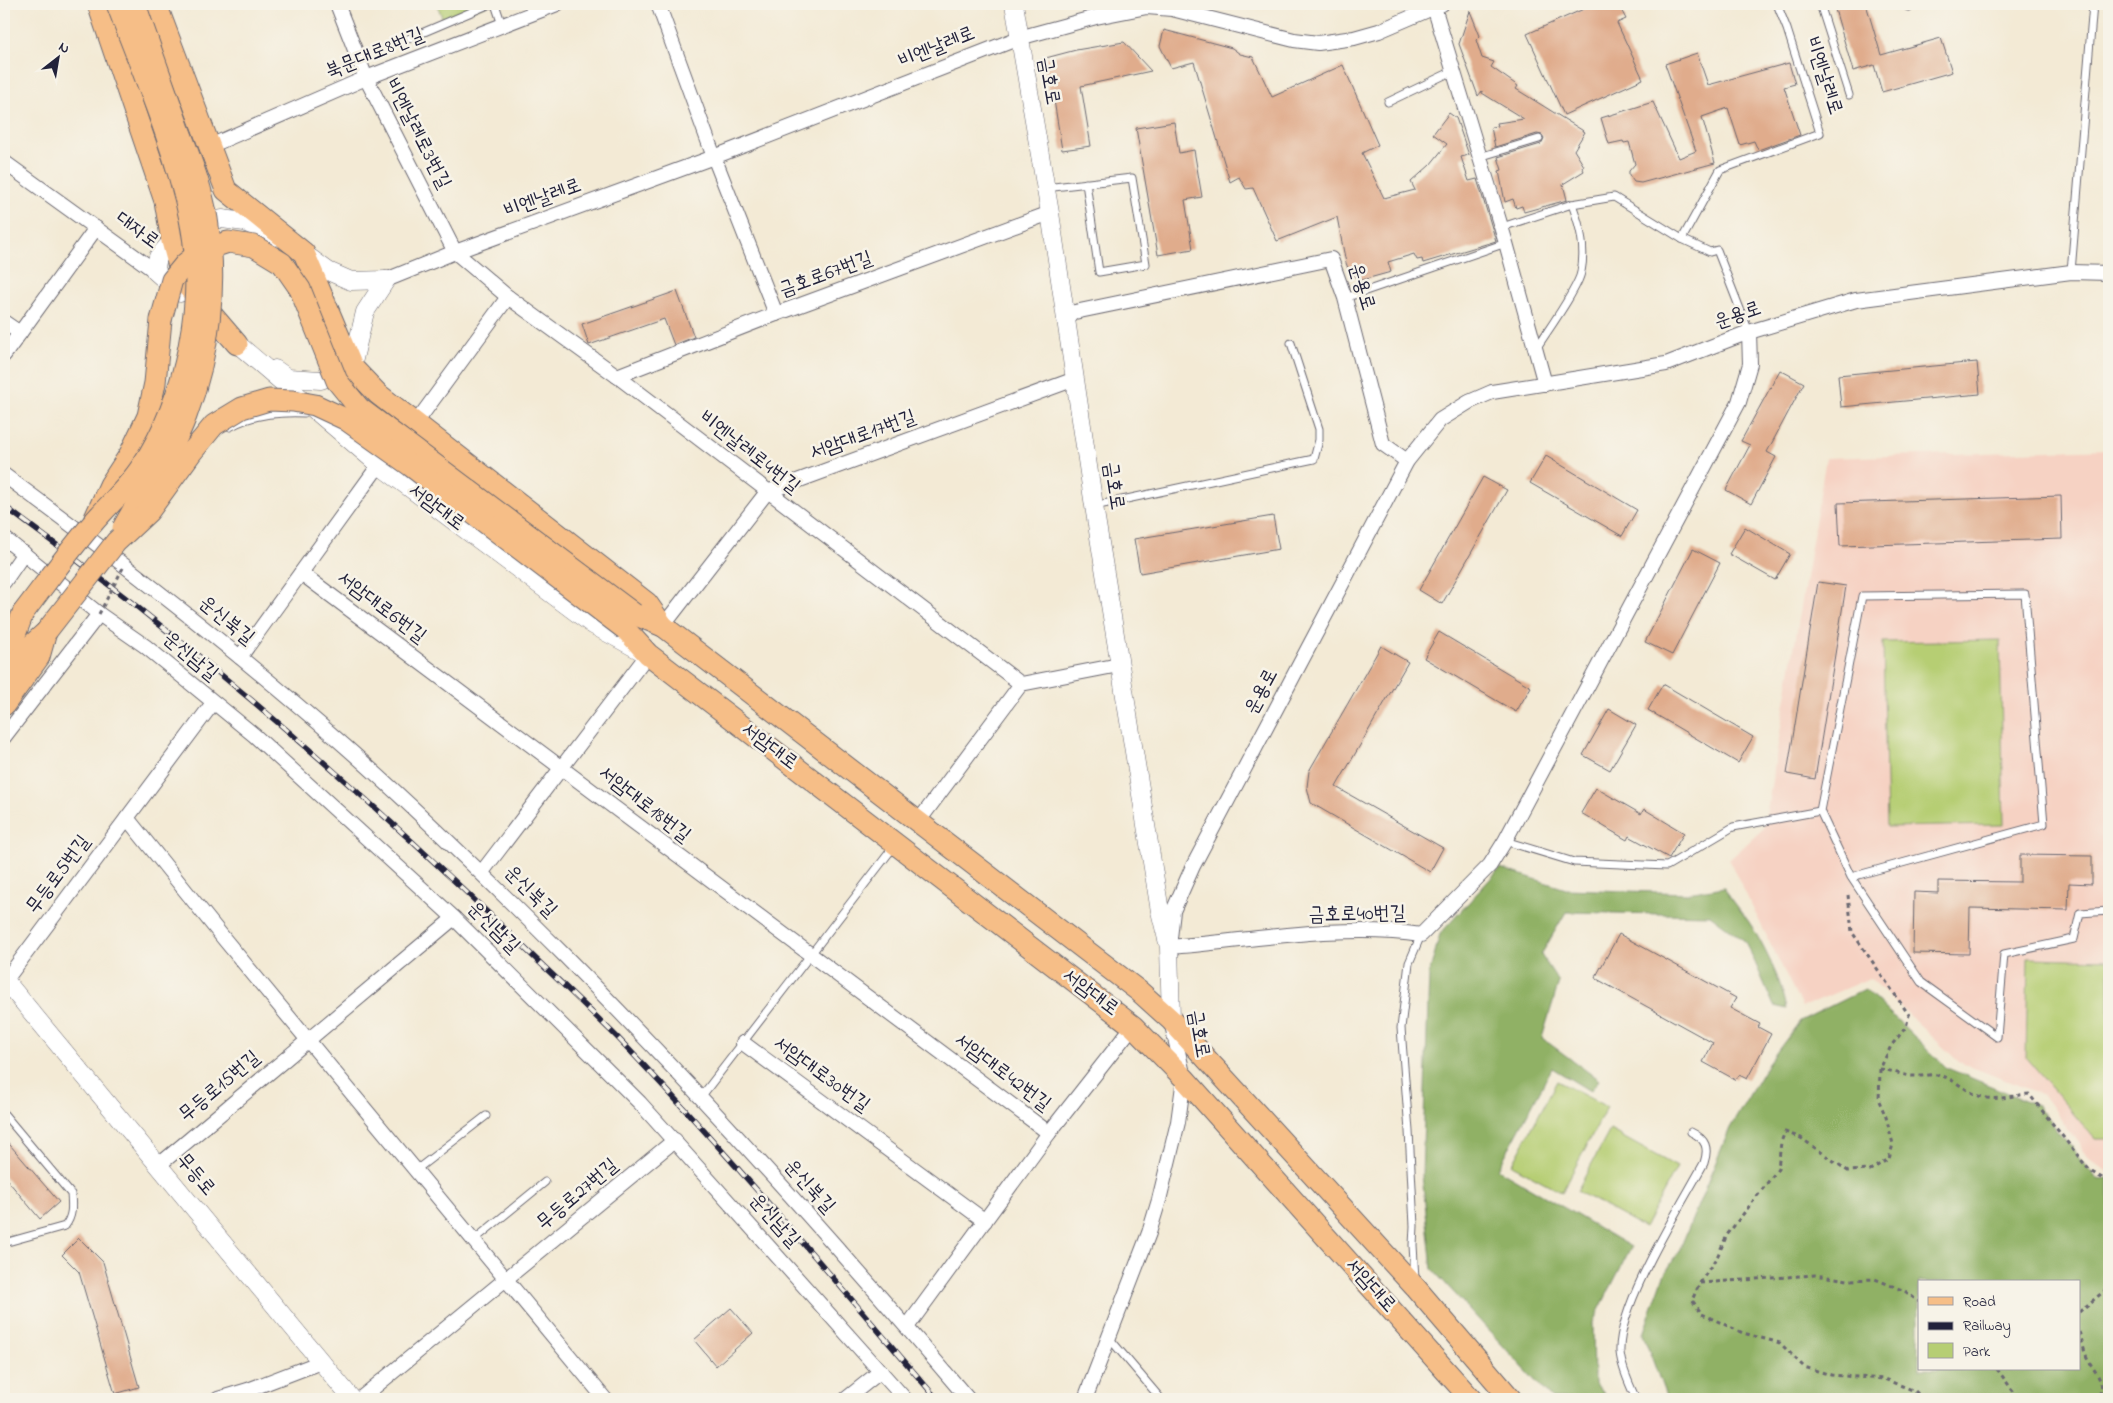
<svg xmlns="http://www.w3.org/2000/svg" width="2113" height="1403" viewBox="0 0 2113 1403" font-family="'Indie Flower','Poor Story',sans-serif">
<rect width="100%" height="100%" fill="#f7f3e8"/>
<filter id="ink" filterUnits="userSpaceOnUse"><feTurbulence type="fractalNoise" baseFrequency=".02" numOctaves="2"/><feDisplacementMap in="SourceGraphic" scale="10" xChannelSelector="R" yChannelSelector="G"/><feConvolveMatrix kernelMatrix="1 2 1 2 8 2 1 2 1" color-interpolation-filters="sRGB"/></filter>
<filter id="wash" filterUnits="userSpaceOnUse"><feTurbulence type="fractalNoise" baseFrequency=".0096" numOctaves="4" result="noise"/><feDisplacementMap in="SourceGraphic" scale="20" xChannelSelector="R" yChannelSelector="G"/><feGaussianBlur stdDeviation="1.12" result="paint"/><feColorMatrix in="noise" values="0 0 0 0 0 0 0 0 0 0 0 0 0 0 0 0 0 1.4 0 .05"/><feComposite in="paint" operator="in"/></filter>
<g filter="url(#wash)">
<rect width="100%" height="100%" fill="#f3ead5"/>
<!-- built -->
<path fill="#f6d2c3" d="M2109,449V1172H2108L2089,1158L2043,1095L1959,1062L1870,978L1802,1007L1729,860L1764,828L1826,458Z"/>
<!-- green -->
<g fill="#b6ce73" stroke="#6c7857">
<path d="M437,4H490L443,20Z"/>
<path d="M2000,640L2004,825L1887,827L1883,642Z"/>
<path d="M2028,958L2109,960V1139H2095L2026,1058Z"/>
<path d="M1557,1081L1607,1107L1562,1192L1512,1165Z"/>
<path d="M1610,1130L1677,1167L1644,1228L1577,1191Z"/>
</g>
<!-- forest -->
<g fill="#90b165" stroke="#596a50" fill-rule="evenodd">
<path d="M1500,868L1566,889L1688,893L1724,887C1731,900 1741,910 1749,922C1764,946 1782,982 1787,1009L1774,1006L1746,942L1710,915L1566,912L1541,955L1559,982L1542,1038L1599,1080L1590,1091L1552,1068L1498,1169L1631,1247L1593,1322L1594,1383L1608,1399H1552L1432,1269L1422,1175L1429,974L1440,934Z"/>
<path d="M1865,989L1947,1068L2037,1105L2097,1179L2109,1178V1399H1667L1643,1334L1664,1275L1679,1251L1730,1128L1767,1065L1800,1021ZM1919,1282H2079V1369H1919Z"/>
</g>
<g id="blocks">
<!-- building -->
<g fill="#e0ac8c">
<path d="M1595,4H1618L1626,19L1617,23L1643,79L1564,115L1527,34Z"/>
<path d="M1841,4H1866L1881,55L1941,38L1952,72L1882,92L1874,65L1853,71L1834,6Z"/>
<path d="M1470,11L1480,36L1476,40L1482,58L1494,62L1491,67L1518,86L1516,89L1585,132L1574,150L1584,166L1582,167L1584,171L1563,184L1567,200L1524,212L1522,206L1516,208L1513,199L1505,202L1499,171L1502,170L1498,157L1541,144L1544,138L1542,135L1537,134L1495,147L1491,127L1498,126L1497,123L1524,119L1482,93V91L1478,96L1459,44Z"/>
<path d="M1164,30L1232,48L1240,54L1253,57L1272,97L1343,65L1378,145L1362,153L1384,198L1415,190L1411,182L1430,165L1447,144L1433,134L1449,113L1456,118L1469,155L1461,157L1469,181L1477,179L1496,241L1423,263L1422,259L1417,260L1414,254L1388,262L1391,272L1362,280L1360,277L1356,278L1354,271L1350,273L1346,263L1337,217L1277,241L1253,188L1246,189L1239,177L1230,182L1194,62L1171,68L1160,46Z"/>
<path d="M1124,42L1151,71L1081,86L1091,146L1062,150L1053,94L1050,95L1042,59L1076,50Z"/>
<path d="M1697,53L1708,85L1789,63L1795,84L1784,87L1800,135L1758,150L1754,141L1740,145L1728,108L1702,117L1715,163L1641,183L1634,182L1629,175V171L1635,164L1629,142L1624,143L1623,141L1609,144L1601,118L1653,102L1679,158L1696,151L1665,64Z"/>
<path d="M1174,122L1179,153L1194,150L1202,197L1185,200L1193,249L1158,255L1136,128Z"/>
<path d="M677,291L694,337L674,345L664,319L589,345L582,324Z"/>
<path d="M1977,362L1980,394L1841,407L1838,375Z"/>
<path d="M1780,370L1804,383L1767,452L1776,457L1751,504L1726,490L1750,445L1741,441Z"/>
<path d="M1546,456L1637,510L1622,536L1530,483Z"/>
<path d="M1483,477L1507,490L1442,604L1419,590Z"/>
<path d="M2061,496L2062,539L1840,546L1838,503Z"/>
<path d="M1273,516L1279,549L1140,573L1134,539Z"/>
<path d="M1745,527L1790,554L1775,580L1729,554Z"/>
<path d="M1693,549L1720,563L1672,655L1645,642Z"/>
<path d="M1818,582L1846,586L1815,779L1787,774Z"/>
<path d="M1439,632L1531,687L1516,712L1424,658Z"/>
<path d="M1381,646L1408,662L1336,787L1443,848L1430,872L1311,803L1307,787L1309,771Z"/>
<path d="M1663,684L1753,737L1738,763L1648,710Z"/>
<path d="M1609,709L1636,725L1610,770L1583,755Z"/>
<path d="M1596,788L1641,814L1644,809L1684,833L1669,858L1629,836L1627,840L1581,813Z"/>
<path d="M2020,855L2092,856V884L2069,883L2068,910L1970,908L1969,954L1913,953L1914,892L1938,893V881L2020,882Z"/>
<path d="M1619,934L1736,998L1730,1008L1760,1024L1758,1027L1771,1034L1747,1079L1739,1075L1736,1080L1703,1062L1713,1043L1595,978Z"/>
<path d="M4,1138L59,1202L40,1219L4,1176Z"/>
<path d="M79,1238L103,1262L139,1387L115,1394L79,1272L62,1255Z"/>
<path d="M731,1308L753,1333L716,1366L694,1340Z"/>
</g>
</g>
</g>
<g filter="url(#ink)">
<use href="#blocks" fill-opacity="0" stroke="#6b6871" stroke-width="1"/>
<g fill="none" stroke-linecap="round" stroke-linejoin="round">
<!-- service casing -->
<g stroke="#6b6871" stroke-width="9">
<g id="service">
<path d="M495,4L502,25"/>
<path d="M1820,4L1849,95"/>
<path d="M1907,4L1908,7"/>
<path d="M403,41L490,4"/>
<path d="M1388,102L1453,71"/>
<path d="M1479,157L1539,139"/>
<path d="M1045,188L1132,178L1146,264L1099,272L1086,183"/>
<path d="M1502,227L1572,204L1614,197L1682,239L1710,252L1717,250L1749,332"/>
<path d="M1682,239L1720,170L1820,133L1787,29L1777,4"/>
<path d="M2071,272L2093,4"/>
<path d="M1345,298L1506,243"/>
<path d="M1536,349C1546,333 1579,287 1581,272C1586,247 1580,226 1572,204"/>
<path d="M230,427C252,414 279,412 304,413"/>
<path d="M1094,506L1314,459L1319,440V429L1291,343"/>
<path d="M1505,841L1574,862L1667,866L1733,827L1820,811"/>
<path d="M1851,877L2044,824L2025,594L1862,596L1820,811L1851,877L1921,982L1997,1037L2004,954L2074,939L2080,913L2109,911"/>
<path d="M701,1097L895,845"/>
<path d="M4,1114L71,1194C72,1206 73,1216 65,1226L4,1243"/>
<path d="M416,1170L486,1116"/>
<path d="M474,1240L545,1182"/>
<path d="M1415,1279L1413,1245L1414,1226L1409,1131L1401,1028L1409,963L1421,935"/>
<path d="M1110,1339L1161,1399"/>
<path d="M1636,1399C1630,1386 1621,1367 1620,1352C1618,1305 1680,1207 1704,1163C1709,1148 1706,1139 1691,1132"/>
</g>
</g>
<!-- minor casing -->
<g stroke="#6b6871" stroke-width="16">
<g id="minor">
<path d="M337,4L366,78L455,252L508,297L617,376L1021,684"/>
<path d="M658,4L714,157L776,314"/>
<path d="M1434,7L1506,243L1545,384"/>
<path d="M210,146L366,78L557,4"/>
<path d="M4,162L155,271"/>
<path d="M386,280L455,252L714,157L1019,38L1096,17L1147,7L1172,9L1294,40L1318,43L1354,38L1379,31L1442,4"/>
<path d="M1065,314L1331,259L1345,298L1383,444L1407,461"/>
<path d="M4,322L20,333"/>
<path d="M1749,332L1750,364L1739,402L1505,841L1490,865L1421,935C1343,923 1248,941 1169,947L1173,911L1193,866L1407,461L1440,420L1469,402L1492,392L1666,364L1749,332L1856,300L2071,272L2109,273"/>
<path d="M4,355L96,228"/>
<path d="M617,376L776,314L1050,213"/>
<path d="M415,424L508,297"/>
<path d="M4,475C121,561 237,651 346,747C422,814 494,885 565,956C706,1098 839,1247 968,1399"/>
<path d="M4,538L99,614L145,646L254,735L454,918L640,1103L905,1399"/>
<path d="M301,573L1049,1133"/>
<path d="M4,582L24,553"/>
<path d="M663,626L767,492L1075,379"/>
<path d="M240,657L379,465"/>
<path d="M1021,684L1119,665"/>
<path d="M4,737L99,614"/>
<path d="M127,818L225,940L605,1399"/>
<path d="M918,822L1021,684"/>
<path d="M482,872L648,654"/>
<path d="M5,981L213,703"/>
<path d="M743,1043L985,1221"/>
<path d="M159,1165L454,918"/>
<path d="M907,1327L1049,1133L1133,1026"/>
<path d="M218,1399L248,1390L321,1362"/>
<path d="M360,1399L675,1140"/>
<path d="M846,1399L881,1371"/>
<path d="M1085,1399L1149,1233L1159,1200L1178,1122L1184,1078L1172,1025"/>
</g>
</g>
<!-- tertiary casing -->
<g stroke="#6b6871" stroke-width="19">
<g id="tertiary">
<path d="M1014,4L1050,213L1094,506L1160,911L1169,947L1171,1020"/>
<path d="M302,252L328,271L351,281L386,280"/>
<path d="M180,293L155,271L158,257L172,241L194,224L222,219L245,222L275,237"/>
<path d="M227,335L379,465L593,625L641,651"/>
<path d="M275,369L288,378L321,380L352,367L365,312L386,280"/>
<path d="M4,979L352,1399"/>
</g>
</g>
<!-- primary casing -->
<g stroke="#6b6871" stroke-width="23">
<g id="primary">
<path d="M98,4L165,201L172,241L183,281L237,344"/>
<path d="M156,4L226,190L304,253L352,367L378,394L647,603L663,626"/>
<path d="M95,518L110,485L130,454L148,416L155,383L161,320"/>
<path d="M634,614L663,626L1140,992L1171,1020L1415,1287L1511,1399"/>
<path d="M625,629L648,654L1133,1026L1184,1078L1471,1399"/>
<path d="M4,653L13,640L23,613"/>
<path d="M4,679L26,650L46,632"/>
<path d="M4,705L39,657L46,632"/>
</g>
</g>
<!-- path -->
<g stroke="#6b6871" stroke-width="3" stroke-dasharray="4 4" stroke-linecap="butt">
<path d="M1848,895L1852,932L1909,1015L1906,1027L1891,1046L1880,1069L1879,1101L1886,1117L1893,1144L1889,1159L1870,1170L1848,1171L1801,1138L1785,1132L1781,1142L1778,1169L1727,1235L1718,1255L1700,1283L1692,1300L1702,1314L1743,1333L1780,1343L1804,1367L1831,1375L1884,1379L1915,1391L1923,1399"/>
<path d="M1880,1069C1891,1070 1903,1076 1914,1076C1927,1077 1931,1072 1945,1077C1958,1082 1972,1096 1987,1098C2001,1100 2014,1095 2029,1094L2090,1171L2109,1182"/>
<path d="M1700,1283L1815,1275L1848,1280L1875,1279L1905,1291L1919,1302"/>
<path d="M2079,1312L2109,1287"/>
<path d="M2079,1332C2082,1339 2083,1348 2086,1355C2093,1373 2107,1378 2098,1399"/>
<path d="M1997,1369L2019,1399"/>
</g>
<!-- service -->
<use href="#service" stroke="#fff" stroke-width="7"/>
<!-- minor -->
<use href="#minor" stroke="#fff" stroke-width="14"/>
<!-- tertiary -->
<use href="#tertiary" stroke="#fff" stroke-width="18"/>
<!-- primary -->
<use href="#primary" stroke="#f6be87" stroke-width="21"/>
<!-- rail casing -->
<g stroke="#22223b" stroke-width="5.5">
<path id="rail" d="M4,506C183,636 351,780 510,934C546,969 583,1003 618,1038C729,1154 832,1277 937,1399"/>
</g>
<!-- rail -->
<use href="#rail" stroke="#f7f3e8" stroke-width="4" stroke-dasharray="11" stroke-linecap="butt"/>
<!-- primary-bridge casing -->
<g stroke="#6b6871" stroke-width="23" stroke-linecap="butt">
<g id="primary-bridge">
<path d="M161,320L172,280L185,264L201,251L228,242L254,246L282,263L300,289L337,381L359,408L634,614"/>
<path d="M123,528C143,490 171,457 186,416C209,355 218,284 207,219C202,188 190,158 179,129C164,87 149,45 135,4"/>
<path d="M23,613C46,583 68,552 93,523C109,504 128,488 142,466C186,399 207,298 190,219C175,147 143,73 117,4"/>
<path d="M46,632L116,542L149,511L191,453L214,425L242,408L269,400L293,401L315,405L345,419L411,466L625,629"/>
</g>
</g>
<!-- path-bridge -->
<path stroke="#6b6871" stroke-width="3" stroke-dasharray="4 4" stroke-linecap="butt" d="M99,614L124,566"/>
<!-- primary-bridge -->
<use href="#primary-bridge" stroke="#f6be87" stroke-width="21"/>
</g>
</g>
<g text-anchor="middle" dominant-baseline="central" stroke-width="5" stroke-linejoin="round" paint-order="stroke">
<!-- street labels -->
<g font-size="20" fill="#22223b" stroke="#f7f3e8">
<text transform="translate(937 48) rotate(-22)">비엔날레로</text>
<text transform="translate(375 54) rotate(-22)">북문대로8번길</text>
<text transform="translate(1823 76) rotate(72)">비엔날레로</text>
<text transform="translate(1048 81) rotate(80)">금호로</text>
<text transform="translate(417 134) rotate(63)">비엔날레로3번길</text>
<text transform="translate(543 199) rotate(-20)">비엔날레로</text>
<text transform="translate(137 231) rotate(36)">대자로</text>
<text transform="translate(826 275) rotate(-20)">금호로67번길</text>
<text transform="translate(1361 287) rotate(73)">운용로</text>
<text transform="translate(1738 316) rotate(-19)">운용로</text>
<text transform="translate(863 436) rotate(-20)">서암대로17번길</text>
<text transform="translate(749 453) rotate(38)">비엔날레로4번길</text>
<text transform="translate(1113 486) rotate(81)">금호로</text>
<text transform="translate(436 508) rotate(37)">서암대로</text>
<text transform="translate(381 608) rotate(37)">서암대로6번길</text>
<text transform="translate(226 621) rotate(39)">운신북길</text>
<text transform="translate(190 657) rotate(40)">운신남길</text>
<text transform="translate(1262 692) rotate(-62)">운용로</text>
<text transform="translate(769 747) rotate(37)">서암대로</text>
<text transform="translate(644 805) rotate(38)">서암대로18번길</text>
<text transform="translate(59 875) rotate(-53)">무등로5번길</text>
<text transform="translate(530 892) rotate(45)">운신북길</text>
<text transform="translate(1357 915) rotate(-1)">금호로40번길</text>
<text transform="translate(493 928) rotate(45)">운신남길</text>
<text transform="translate(1090 993) rotate(37)">서암대로</text>
<text transform="translate(1198 1034) rotate(80)">금호로</text>
<text transform="translate(1002 1073) rotate(37)">서암대로42번길</text>
<text transform="translate(821 1075) rotate(36)">서암대로30번길</text>
<text transform="translate(220 1087) rotate(-40)">무등로15번길</text>
<text transform="translate(195 1175) rotate(50)">무등로</text>
<text transform="translate(809 1187) rotate(48)">운신북길</text>
<text transform="translate(578 1195) rotate(-40)">무등로27번길</text>
<text transform="translate(774 1221) rotate(48)">운신남길</text>
<text transform="translate(1370 1286) rotate(48)">서암대로</text>
</g>
</g>
<!-- margin -->
<rect width="2113" height="1403" fill="none" stroke="#f7f3e8" stroke-width="20"/>
<!-- legend -->
<rect x="1918" y="1280" width="162" height="90" fill="#f7f3e8" stroke="#a29fa3"/>
<rect x="1928" y="1297" width="25" height="8" fill="#f6be87" stroke="#a29fa3"/>
<text x="1963" y="1306" font-size="15" fill="#22223b">Road</text>
<rect x="1928" y="1322" width="25" height="8" fill="#22223b" stroke="#a29fa3"/>
<text x="1963" y="1330" font-size="15" fill="#22223b">Railway</text>
<rect x="1928" y="1343" width="25" height="15" fill="#b6ce73" stroke="#a29fa3"/>
<text x="1963" y="1356" font-size="15" fill="#22223b">Park</text>
<!-- north arrow -->
<g transform="translate(58 58) rotate(31)" stroke="#f7f3e8" stroke-width="4" paint-order="stroke">
<path d="M0-4L9 19L0 12L-9 19Z" fill="#22223b"/>
<text y="-8" font-size="14" font-weight="bold" text-anchor="middle" fill="#22223b">N</text>
</g>
</svg>
